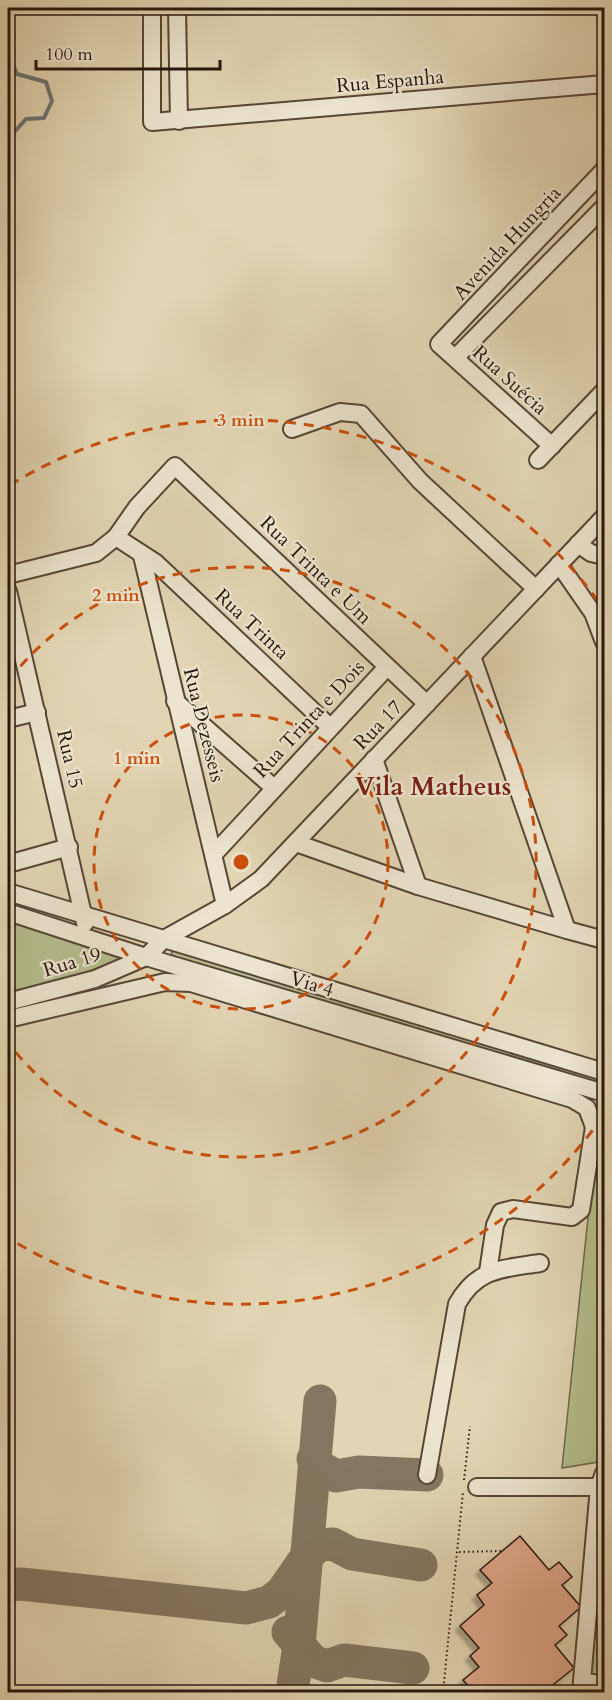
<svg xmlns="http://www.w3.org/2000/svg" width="612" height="1700" viewBox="0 0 612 1700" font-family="Cardo,serif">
<defs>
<filter id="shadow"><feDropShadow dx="-4.5" dy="4.5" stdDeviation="1.5" flood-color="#0004"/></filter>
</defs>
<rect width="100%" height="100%" fill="#e2d5b3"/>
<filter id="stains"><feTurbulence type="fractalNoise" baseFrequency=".00333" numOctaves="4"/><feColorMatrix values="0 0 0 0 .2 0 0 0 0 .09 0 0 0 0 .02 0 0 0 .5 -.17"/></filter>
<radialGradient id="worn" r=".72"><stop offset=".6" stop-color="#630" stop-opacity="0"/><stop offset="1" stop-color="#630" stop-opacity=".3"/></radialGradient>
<!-- green -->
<g fill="#b4bd8c" stroke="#6e6a4c" stroke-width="1.5">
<path d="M8,919L125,955L117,963L105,969L8,996Z"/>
<path d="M173,949L599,1078V1081L597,1083L174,957L171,955Z"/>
<path d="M600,1102L604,1103V1461L562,1468Z"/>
<path d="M596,1595L604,1597V1679L588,1677Z"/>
</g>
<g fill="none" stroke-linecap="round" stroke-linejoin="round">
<!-- stream -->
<path stroke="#6c7674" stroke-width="4" d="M8,52L17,74L46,82L52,101L44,118L26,119L8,139"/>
<!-- taxiway -->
<g stroke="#847660" stroke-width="33">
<path d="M313,1459L320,1467L336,1476L359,1472L427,1475"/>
<path d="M8,1585L21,1584L246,1608L269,1602L282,1592L307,1556L319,1545L333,1544L352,1554L421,1565"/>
<path d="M288,1632L313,1661L327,1666L344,1660L413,1668"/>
<path d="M292,1692L299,1646L320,1401"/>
</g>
</g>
<!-- building -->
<path fill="#e1a78b" stroke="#27160d" stroke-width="1.5" filter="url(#shadow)" d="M520,1536L549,1570L559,1562L572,1577L562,1585L581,1607L559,1626L567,1635L555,1645L574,1668L544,1692H474L463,1680L479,1667L470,1656L479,1648L460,1626L484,1605L477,1595L492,1583L480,1570Z"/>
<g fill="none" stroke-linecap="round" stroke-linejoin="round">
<!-- minor casing -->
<g stroke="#564636" stroke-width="20">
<g id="minor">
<path d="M152,8V122L604,84"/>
<path d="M177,8L179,121"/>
<path d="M455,358L604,207"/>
<path d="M292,429L340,412L361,414L420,481L536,589"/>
<path d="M552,446L439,344L604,170"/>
<path d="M538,460L604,391"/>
<path d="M116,537L137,507L175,466L427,704"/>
<path d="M578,544L591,553L604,556"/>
<path d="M142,556L225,905"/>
<path d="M559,564L593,613L604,642"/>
<path d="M8,575L96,553L116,537L156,563L330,727"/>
<path d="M8,591L85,923"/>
<path d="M175,701L273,787"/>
<path d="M8,719L37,712"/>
<path d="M374,759L418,886"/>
<path d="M296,843L418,886L567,930L472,656"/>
<path d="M214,854L387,667"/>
<path d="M8,864L69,847"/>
<path d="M8,892L604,1072"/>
<path d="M8,912L146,957L604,1093"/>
<path d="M567,930L604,940"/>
<path d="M8,1002L95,979L146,957L164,939L225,905L261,879L604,517"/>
<path d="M8,1019L165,982L191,983L572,1099L587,1108L594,1127L581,1210L572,1217L513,1209L501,1212L495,1225L488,1272"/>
<path d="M427,1475L457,1304C477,1268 502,1269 540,1263"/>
<path d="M477,1487H599"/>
<path d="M582,1682L604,1684"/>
<path d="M581,1692L599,1487L604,1473"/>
</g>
</g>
<!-- path -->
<g stroke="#27160d" stroke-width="2" stroke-dasharray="1.5 3" stroke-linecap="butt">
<path d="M464,1480L470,1426"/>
<path d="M459,1552L501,1551"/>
<path d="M443,1692L463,1492"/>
</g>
<!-- minor -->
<use href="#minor" stroke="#ece4ce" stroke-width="16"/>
</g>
<!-- distance rings -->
<g fill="none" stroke="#cb4f0c" stroke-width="3" stroke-dasharray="10 8">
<circle cx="241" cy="862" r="147"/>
<path d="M9 680A295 295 0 1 1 9 1044"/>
<path d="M603 1116A442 442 0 0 1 10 1239M10 485A442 442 0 0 1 603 608"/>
</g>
<g text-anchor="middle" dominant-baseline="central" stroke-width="4.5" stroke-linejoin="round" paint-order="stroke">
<!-- street labels -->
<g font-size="20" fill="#27160d" stroke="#ece4ce">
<text transform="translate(390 81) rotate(-5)">Rua Espanha</text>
<text transform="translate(507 243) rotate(-47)">Avenida Hungria</text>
<text transform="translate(510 380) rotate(42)">Rua Suécia</text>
<text transform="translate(316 570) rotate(44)">Rua Trinta e Um</text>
<text transform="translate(252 624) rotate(43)">Rua Trinta</text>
<text transform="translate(309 719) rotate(-47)">Rua Trinta e Dois</text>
<text transform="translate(204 725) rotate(76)">Rua Dezesseis</text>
<text transform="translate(378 725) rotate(-46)">Rua 17</text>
<text transform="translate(70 759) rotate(77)">Rua 15</text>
<text transform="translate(72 962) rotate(-17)">Rua 19</text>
<text transform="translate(312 984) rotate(17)">Via 4</text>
</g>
<!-- district labels -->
<g font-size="26" font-weight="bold" fill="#7a1f14" stroke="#ece4ce">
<text x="433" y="786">Vila Matheus</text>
</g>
</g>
<circle cx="241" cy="862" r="9" fill="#cb4f0c" stroke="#ece4ce" stroke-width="3"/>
<g font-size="18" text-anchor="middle" font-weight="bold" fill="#cb4f0c" stroke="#ece4ce" stroke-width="4.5" stroke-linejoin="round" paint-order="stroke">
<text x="241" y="426">3 min</text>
<text x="116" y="601">2 min</text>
<text x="137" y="764">1 min</text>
</g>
<!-- margin -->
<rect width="612" height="1700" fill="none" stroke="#e2d5b3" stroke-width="30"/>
<rect x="9" y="9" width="594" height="1682" fill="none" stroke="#27160d" stroke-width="3"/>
<rect x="15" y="15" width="582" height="1670" fill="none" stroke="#27160d" stroke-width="1.5"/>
<!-- scale -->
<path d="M36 60v9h184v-9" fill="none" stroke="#27160d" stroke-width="3"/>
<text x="45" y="60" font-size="18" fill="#27160d" stroke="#ece4ce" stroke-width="4.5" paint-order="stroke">100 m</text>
<rect width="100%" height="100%" filter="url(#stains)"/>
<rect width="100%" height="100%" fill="url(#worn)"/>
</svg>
